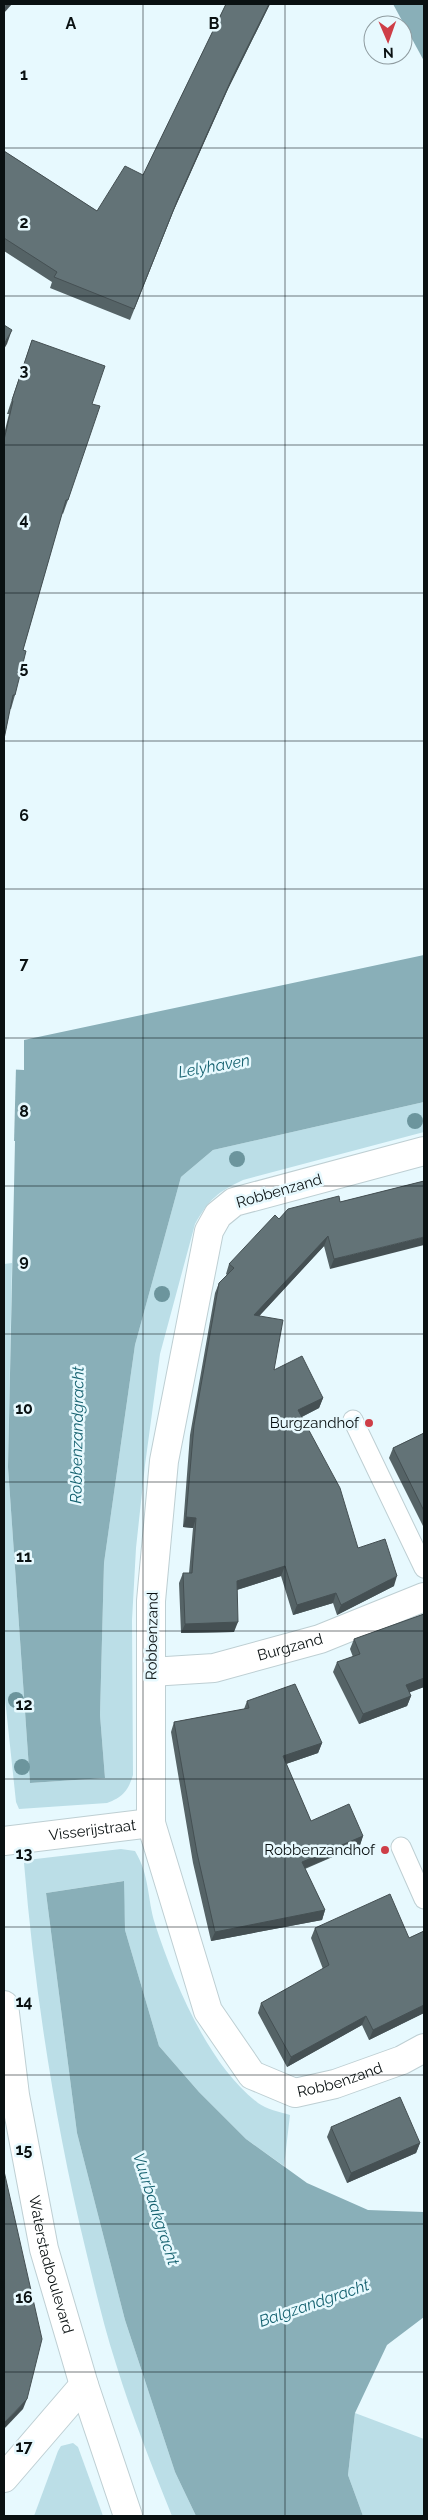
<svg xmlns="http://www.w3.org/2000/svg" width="428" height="2520" viewBox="0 0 428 2520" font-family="Raleway,sans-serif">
<rect width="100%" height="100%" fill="#e7f9fe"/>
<!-- green -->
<g fill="#bbdee7">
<path d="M424,1102V1132L243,1180C218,1192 209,1199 195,1224L160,1354L145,1465L136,1548L132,1620L133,1775C128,1791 123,1797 107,1803L19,1809L16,1802L4,1689V1264L12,1263L8,1467L30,1783L105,1778L100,1715L104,1563L135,1345L181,1177L213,1150Z"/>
<path d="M121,1849L135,1851C150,1876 147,1898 155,1924C174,1982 208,2065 258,2103C266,2109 280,2112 290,2115L284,2166L246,2139L199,2092L159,2046L125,1930L123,1881L46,1893L77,2133L125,2320L175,2472L196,2516H172C152,2466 132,2416 116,2364C104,2327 95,2288 86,2251C55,2123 35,1994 24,1863L27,1860Z"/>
<path d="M355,2413L424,2439V2516H363L348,2475Z"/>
<path d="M73,2443L78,2447L103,2516H34L58,2451L61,2446Z"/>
</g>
<!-- water -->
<g fill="#89afb8">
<path d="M393,4H424V61Z"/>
<path d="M424,955V1102L213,1150L181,1177L135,1345L104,1563L100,1715L105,1778L30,1783L8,1467L15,1141H4V1069L24,1070V1040Z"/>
<path d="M124,1881L125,1930L159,2046L199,2092L246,2139L307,2183L368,2210L424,2212V2317L387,2345L355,2413L348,2475L363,2516H196L175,2472L125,2320L77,2133L46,1893Z"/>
</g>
<!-- pier -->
<path fill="#e7f9fe" d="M4,1067H16L14,1143H4Z"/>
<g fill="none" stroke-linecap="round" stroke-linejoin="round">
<!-- lane casing -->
<g stroke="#becfd3" stroke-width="21">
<g id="lane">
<path d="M353,1420L424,1568"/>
<path d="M401,1847L424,1899"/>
</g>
</g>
<!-- street casing -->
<g stroke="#becfd3" stroke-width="30">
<g id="street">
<path id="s1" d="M424,1151L234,1202L218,1215L209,1231L164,1461L151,1601V1823L208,2011L252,2075L295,2093L335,2084L402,2060L424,2048"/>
<path id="s2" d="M151,1672L214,1668L320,1639L424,1597"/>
<path id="s3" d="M4,1841L151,1823"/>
<path id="s4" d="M4,2005L15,2095L44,2249L84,2385L128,2516"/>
<path d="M4,2478L84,2385"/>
</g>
</g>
<!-- lane -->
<use href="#lane" stroke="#fff" stroke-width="19"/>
<!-- street -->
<use href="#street" stroke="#fff" stroke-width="28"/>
</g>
<!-- trees -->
<g fill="#6c959d">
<circle cx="415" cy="1121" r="8"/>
<circle cx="237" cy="1159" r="8"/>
<circle cx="162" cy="1294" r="8"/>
<circle cx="16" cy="1700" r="8"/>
<circle cx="22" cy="1767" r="8"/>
</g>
<!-- wall -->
<g fill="#556366">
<path d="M226,4H270L228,89L173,212L130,320L50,288L52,282L4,251V151L97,211L143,175Z"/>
<path d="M32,340L92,404L68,500L63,514L62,513L23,650L15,695L11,709H10L4,739V434L9,414H7Z"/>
<path d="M424,1181L330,1269L324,1246L259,1316L274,1370L323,1398L319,1408L302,1417L358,1548L394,1586L337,1615L333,1603L293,1615L281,1576L237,1590L234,1632L181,1633L179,1583L183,1573H189L193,1528L183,1527L190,1435L215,1293L219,1283L227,1275L226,1274L229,1264L279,1219L340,1202Z"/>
<path d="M424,1433V1528L389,1458L393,1448Z"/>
<path d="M424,1614V1687L409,1692L411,1696L407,1706L359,1724L333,1672L337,1662L353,1657L350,1649L354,1639Z"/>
<path d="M247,1701L322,1743L318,1753L286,1764L311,1821L363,1836L360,1845L305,1869L325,1910L322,1920L211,1941L193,1863L171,1732L174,1722L244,1709Z"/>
<path d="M315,1928L409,1938L424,1931V2013L369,2040L362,2025L287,2067L258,2013L261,2003L323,1969L311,1938Z"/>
<path d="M331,2127L420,2143L416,2153L347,2183L327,2137Z"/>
</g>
<!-- shaded-wall -->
<g fill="#455053">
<path d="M7,4H12L4,13V8Z"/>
<path d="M269,4H270L228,89L173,212L130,320L177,201L232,78Z"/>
<path d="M12,330L7,344L4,349V344Z"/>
<path d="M328,1236L324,1246L251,1325L254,1315Z"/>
<path d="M424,1237V1245L330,1269L334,1259Z"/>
<path d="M323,1398L319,1408L295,1420L298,1410Z"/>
<path d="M186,1517L196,1518L193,1528L183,1527Z"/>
<path d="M285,1566L281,1576L233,1591L237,1581Z"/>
<path d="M397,1576L394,1586L337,1615L341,1605Z"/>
<path d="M336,1593L333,1603L293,1615L297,1605Z"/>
<path d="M238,1622L234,1632L181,1633L185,1624Z"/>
<path d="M424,1678V1687L403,1695L406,1685Z"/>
<path d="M411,1696L407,1706L359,1724L363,1714Z"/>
<path d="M322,1743L318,1753L280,1766L283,1756Z"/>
<path d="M363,1836L360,1845L298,1871L302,1862Z"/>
<path d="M325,1910L322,1920L211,1941L215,1932Z"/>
<path d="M424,2005V2013L369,2040L373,2030Z"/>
<path d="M366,2016L362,2025L287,2067L291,2057Z"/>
<path d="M420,2143L416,2153L347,2183L351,2173Z"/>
<path d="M27,2399L23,2409L4,2429V2423Z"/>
</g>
<!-- building -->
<g fill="#637377" stroke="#455053">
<path d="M4,4H7L4,8Z"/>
<path d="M226,4H269L232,78L177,201L134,309L54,277L57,272L4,238V151L97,211L125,166L143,175Z"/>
<path d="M4,325L12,330L4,344Z"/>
<path d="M32,340L105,366L92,404L100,406L68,500H66L23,650L26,651L15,695H13L4,739V440L13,401L12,400Z"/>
<path d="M424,1181V1237L334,1259L328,1236L254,1315L283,1320L274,1370L302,1356L323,1398L298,1410L340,1488L358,1548L385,1539L397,1576L341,1605L336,1593L297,1605L285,1566L237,1581L238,1622L185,1624L183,1573H192L196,1518L186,1517L194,1425L219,1283L234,1268L229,1264L275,1215L279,1219L288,1209L339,1196L340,1202Z"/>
<path d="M424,1433V1511L393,1448Z"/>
<path d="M424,1614V1678L406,1685L411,1696L363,1714L337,1662L360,1654L354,1639Z"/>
<path d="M295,1684L322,1743L283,1756L311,1821L349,1804L363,1836L302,1862L325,1910L215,1932L197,1853L174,1722L249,1708L247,1701Z"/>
<path d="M390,1894L409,1938L424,1931V2005L373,2030L366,2016L291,2057L261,2003L329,1965L315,1928Z"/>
<path d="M400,2097L420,2143L351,2173L331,2127Z"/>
<path d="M4,2171L42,2339L27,2399L4,2423Z"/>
</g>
<!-- grid -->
<path fill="none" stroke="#0a1112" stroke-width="1" stroke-opacity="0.55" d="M143,4V2516M285,4V2516M4,148H424M4,296H424M4,445H424M4,593H424M4,741H424M4,889H424M4,1038H424M4,1186H424M4,1334H424M4,1482H424M4,1631H424M4,1779H424M4,1927H424M4,2075H424M4,2224H424M4,2372H424"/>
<!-- markers -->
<g fill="#ce3e47" stroke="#e7f9fe" stroke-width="2">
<circle cx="369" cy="1423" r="5"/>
<circle cx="385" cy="1850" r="5"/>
</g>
<g text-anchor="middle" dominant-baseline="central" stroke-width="5" stroke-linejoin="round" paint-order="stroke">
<!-- street labels -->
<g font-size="15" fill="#0a1112" stroke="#e7f9fe">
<text transform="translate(279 1191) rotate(-16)">Robbenzand</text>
<text transform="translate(152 1636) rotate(-89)">Robbenzand</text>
<text stroke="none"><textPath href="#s2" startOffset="142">Burgzand</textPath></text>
<text stroke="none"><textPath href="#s3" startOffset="89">Visserijstraat</textPath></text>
<text stroke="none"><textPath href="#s1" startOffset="1200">Robbenzand</textPath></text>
<text stroke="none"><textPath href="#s4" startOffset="264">Waterstadboulevard</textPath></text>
</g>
<!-- poi labels -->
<g font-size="15" fill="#0a1112" stroke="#e7f9fe" text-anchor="end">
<text x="359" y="1423">Burgzandhof</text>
<text x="375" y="1850">Robbenzandhof</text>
</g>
<!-- water labels -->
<g font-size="16" font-style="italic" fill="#166270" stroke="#e7f9fe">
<text transform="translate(214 1066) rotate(-10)">Lelyhaven</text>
<text transform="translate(77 1435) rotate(-89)">Robbenzandgracht</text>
<text transform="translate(156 2209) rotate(72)">Vuurbaakgracht</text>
<text transform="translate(314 2303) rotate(-19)">Balgzandgracht</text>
</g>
</g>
<g font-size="16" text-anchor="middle" font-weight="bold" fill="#0a1112" stroke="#e7f9fe" stroke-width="5" stroke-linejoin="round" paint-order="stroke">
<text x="71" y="29">A</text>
<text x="214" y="29">B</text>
<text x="24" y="80">1</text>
<text x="24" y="228">2</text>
<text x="24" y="376">3</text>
<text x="24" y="525">4</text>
<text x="24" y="673">5</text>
<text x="24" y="821">6</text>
<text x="24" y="969">7</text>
<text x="24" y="1117">8</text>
<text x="24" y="1266">9</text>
<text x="24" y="1414">10</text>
<text x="24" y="1562">11</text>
<text x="24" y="1710">12</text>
<text x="24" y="1859">13</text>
<text x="24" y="2007">14</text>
<text x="24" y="2155">15</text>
<text x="24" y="2303">16</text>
<text x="24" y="2452">17</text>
</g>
<!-- border -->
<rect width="428" height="2520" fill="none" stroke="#0a1112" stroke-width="10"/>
<!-- north arrow -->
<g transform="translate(388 40) rotate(178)"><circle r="24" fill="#e7f9fe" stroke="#8f9ca0"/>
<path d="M0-4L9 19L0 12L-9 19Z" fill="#ce3e47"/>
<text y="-8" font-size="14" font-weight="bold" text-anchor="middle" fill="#0a1112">N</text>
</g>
</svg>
